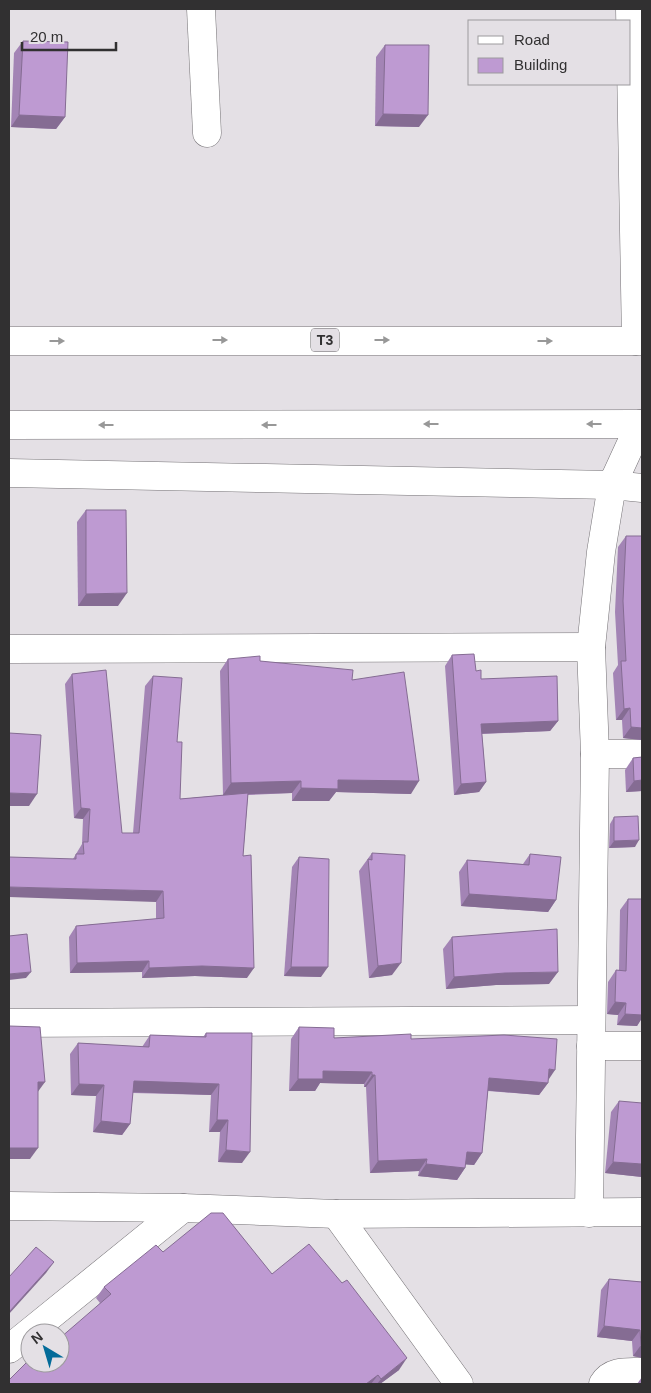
<svg xmlns="http://www.w3.org/2000/svg" width="651" height="1393" viewBox="0 0 651 1393" font-family="Helvetica,sans-serif">
<rect width="100%" height="100%" fill="#e4e0e5"/>
<g fill="none" stroke-linecap="round" stroke-linejoin="round">
<!-- street casing -->
<g stroke="#747175" stroke-width="29">
<g id="street">
<path d="M201,9L207,133"/>
<path d="M630,9L636,341"/>
<path d="M9,473L612,485L640,424"/>
<path d="M591,647L601,552L612,485L642,488"/>
<path d="M9,649L591,647L595,754"/>
<path d="M9,1023L591,1020"/>
<path d="M591,1046H642"/>
<path d="M9,1206L183,1208L336,1214L642,1212"/>
<path d="M589,1213L595,754H642"/>
<path d="M336,1214L459,1384"/>
<path d="M9,1349L183,1208"/>
<path d="M603,1384C611,1370 627,1372 642,1372"/>
</g>
</g>
<!-- highway casing -->
<g stroke="#747175" stroke-width="29">
<g id="highway">
<path d="M9,341H642"/>
<path d="M9,425L642,424"/>
</g>
</g>
<!-- street -->
<use href="#street" stroke="#fff" stroke-width="28"/>
<!-- highway -->
<use href="#highway" stroke="#fff" stroke-width="28"/>
</g>
<!-- wall -->
<g fill="#a384b5">
<path d="M23,41L65,117L56,129L11,127L14,53Z"/>
<path d="M385,45L419,127L375,126L376,57Z"/>
<path d="M86,510L118,606H78L77,522Z"/>
<path d="M626,536L642,740L623,738L622,720H616L613,673L618,665L615,612L618,547Z"/>
<path d="M452,655L476,671L481,679L558,721L550,731L482,734L486,782L479,792L454,795L445,666Z"/>
<path d="M228,659L260,661L352,680L411,794L336,792L329,801H292V793L248,795L243,856L247,978L195,976L142,978V972L70,973L69,937L76,926L156,919V902L73,859L82,844L83,819L74,818L65,684L72,674L122,833H133L145,686L153,676L177,742L180,799L223,795L220,671Z"/>
<path d="M642,757V791L626,792L625,770L633,758Z"/>
<path d="M614,817L635,847L609,848L610,824Z"/>
<path d="M372,853L392,975L369,978L359,871Z"/>
<path d="M530,854L556,900L548,912L461,906L459,872L467,860L523,864Z"/>
<path d="M299,857L321,977L284,976L292,867Z"/>
<path d="M628,899H642V1018L637,1026L617,1025L618,1015L607,1014L608,982L616,970H619L620,910Z"/>
<path d="M452,937L549,984L496,985L446,989L443,949Z"/>
<path d="M299,1027L334,1038L411,1039L548,1080V1083L539,1095L488,1091L482,1153L474,1165L465,1164V1168L457,1180L418,1176L419,1171L370,1173L366,1087H364V1084L320,1083L315,1091H289L291,1039Z"/>
<path d="M206,1033L242,1163L218,1162L220,1132H209L211,1095L133,1093L130,1124L122,1135L93,1132L96,1096L71,1095L70,1054L78,1043L142,1047L150,1035L203,1037Z"/>
<path d="M619,1101L642,1177L605,1173L611,1112Z"/>
<path d="M163,1252L272,1274L399,1370L380,1384H9L60,1363L100,1303L96,1298L104,1287Z"/>
<path d="M609,1279L642,1282V1358L633,1356L632,1341L597,1337L601,1290Z"/>
<path d="M642,1377V1384H637Z"/>
</g>
<!-- shaded-wall -->
<g fill="#856c93">
<path d="M383,114L428,115L419,127L375,126Z"/>
<path d="M19,115L65,117L56,129L11,127Z"/>
<path d="M127,593L118,606H78L86,594Z"/>
<path d="M630,708L622,720H616L624,709Z"/>
<path d="M558,721L550,731L473,734L481,724Z"/>
<path d="M631,727L642,728V740L623,738Z"/>
<path d="M338,780L419,781L411,794L336,792L329,801H292L301,788Z"/>
<path d="M642,780V791L626,792L634,781Z"/>
<path d="M301,781L292,793L223,795L231,783Z"/>
<path d="M486,782L479,792L454,795L461,784Z"/>
<path d="M9,793L37,794L29,806H9Z"/>
<path d="M81,808L90,809L83,819L74,818Z"/>
<path d="M639,840L635,847L609,848L614,841Z"/>
<path d="M9,887L163,891L156,902L9,897Z"/>
<path d="M469,894L556,900L548,912L461,906Z"/>
<path d="M149,961L142,972L70,973L77,963Z"/>
<path d="M401,963L392,975L369,978L378,966Z"/>
<path d="M202,966L254,968L247,978L195,976L142,978L149,968Z"/>
<path d="M291,967H328L321,977L284,976Z"/>
<path d="M31,972L26,978L9,980V974Z"/>
<path d="M558,972L549,984L496,985L446,989L454,977L505,973Z"/>
<path d="M615,1002L626,1003L618,1015L607,1014Z"/>
<path d="M625,1014L642,1015V1018L637,1026L617,1025Z"/>
<path d="M549,1069L555,1070L547,1082Z"/>
<path d="M323,1071L372,1072L364,1084L320,1083L315,1091H289L298,1079Z"/>
<path d="M372,1075H375L366,1087H364Z"/>
<path d="M489,1078L548,1083L539,1095L481,1090Z"/>
<path d="M134,1081L219,1084L211,1095L126,1092Z"/>
<path d="M38,1082H45L37,1093Z"/>
<path d="M79,1084L104,1085L96,1096L71,1095Z"/>
<path d="M217,1120H228L220,1132H209Z"/>
<path d="M101,1121L130,1124L122,1135L93,1132Z"/>
<path d="M9,1148H38L30,1159H9Z"/>
<path d="M226,1150L250,1152L242,1163L218,1162Z"/>
<path d="M467,1152L482,1153L474,1165L458,1164Z"/>
<path d="M427,1159L419,1171L370,1173L378,1161Z"/>
<path d="M613,1162L642,1164V1177L605,1173Z"/>
<path d="M426,1164L465,1168L457,1180L418,1176Z"/>
<path d="M54,1262L46,1273L9,1314V1312Z"/>
<path d="M604,1326L640,1330L632,1341L597,1337Z"/>
<path d="M641,1345L642,1346V1358L633,1356Z"/>
<path d="M407,1358L399,1370L380,1384H377L381,1379Z"/>
<path d="M378,1375L371,1384H366Z"/>
</g>
<!-- building -->
<g fill="#be9ad2" stroke="#856c93">
<path d="M23,41L68,42L65,117L19,115Z"/>
<path d="M385,45H429L428,115L383,114Z"/>
<path d="M86,510H126L127,593L86,594Z"/>
<path d="M626,536H642V728L631,727L630,708L624,709L621,661H626L623,601Z"/>
<path d="M474,654L476,671L481,670V679L557,676L558,721L481,724L486,782L461,784L452,655Z"/>
<path d="M260,656V661L353,670L352,680L404,672L419,781L338,780V789L301,788V781L231,783L228,659Z"/>
<path d="M106,670L122,833H139L153,676L182,678L177,742H182L180,799L248,793L243,856L251,855L254,968L202,966L149,968V961L77,963L76,926L164,918L163,891L9,887V857L76,859V854H84L83,842H88L90,809L81,808L72,674Z"/>
<path d="M9,733L41,735L37,794L9,793Z"/>
<path d="M642,757V780L634,781L633,758Z"/>
<path d="M638,816L639,840L614,841V817Z"/>
<path d="M372,853L405,855L401,963L378,966L368,859L372,860Z"/>
<path d="M530,854L561,857L556,900L469,894L467,860L529,865Z"/>
<path d="M299,857L329,859L328,967H291Z"/>
<path d="M628,899H642V1015L625,1014L626,1003L615,1002L616,970L626,971Z"/>
<path d="M557,929L558,972L505,973L454,977L452,937Z"/>
<path d="M27,934L31,972L9,974V936Z"/>
<path d="M9,1026L40,1027L45,1082H38V1148H9Z"/>
<path d="M299,1027L334,1028V1038L411,1034V1039L504,1035L557,1039L555,1070L549,1069L548,1083L489,1078L482,1153L467,1152L465,1168L426,1164L427,1159L378,1161L375,1075H372V1072L323,1071V1079H298Z"/>
<path d="M206,1033H252L250,1152L226,1150L228,1120H217L219,1084L134,1081L130,1124L101,1121L104,1085L79,1084L78,1043L149,1047L150,1035L206,1037Z"/>
<path d="M619,1101L642,1103V1164L613,1162Z"/>
<path d="M211,1213H223L272,1274L309,1244L342,1283L347,1280L407,1358L381,1379L378,1375L366,1384H9V1380L30,1359V1363H60V1338L111,1294L104,1287L156,1245L163,1252Z"/>
<path d="M36,1247L54,1262L9,1312V1277Z"/>
<path d="M609,1279L642,1282V1346L641,1345L640,1330L604,1326Z"/>
</g>
<!-- one-way arrows -->
<defs><path id="oneway-solid" d="M-6-.8H1V-3.2L6.5 0L1 3.2V.8H-6Z" transform="scale(1.25)"/></defs>
<g fill="#989898">
<use href="#oneway-solid" transform="translate(220 340)"/>
<use href="#oneway-solid" transform="translate(382 340)"/>
<use href="#oneway-solid" transform="translate(57 341)"/>
<use href="#oneway-solid" transform="translate(545 341)"/>
<use href="#oneway-solid" transform="translate(431 424) rotate(180)"/>
<use href="#oneway-solid" transform="translate(594 424) rotate(180)"/>
<use href="#oneway-solid" transform="translate(106 425) rotate(180)"/>
<use href="#oneway-solid" transform="translate(269 425) rotate(180)"/>
</g>
<g text-anchor="middle" dominant-baseline="central" stroke-width="4" stroke-linejoin="round" paint-order="stroke">
<!-- shield labels -->
<rect fill="#e4e0e5" stroke="#676567" stroke-width="1" x="311" y="328.5" width="28" height="23" rx="4"/>
<g font-size="14" font-weight="bold" fill="#313031">
<text x="325" y="340">T3</text>
</g>
</g>
<!-- border -->
<rect width="651" height="1393" fill="none" stroke="#313031" stroke-width="20"/>
<!-- legend -->
<rect x="468" y="20" width="162" height="65" fill="#e4e0e5" stroke="#9c9a9d"/>
<rect x="478" y="36" width="25" height="8" fill="#ffffff" stroke="#9c9a9d"/>
<text x="514" y="45" font-size="15" fill="#313031">Road</text>
<rect x="478" y="58" width="25" height="15" fill="#be9ad2" stroke="#9c9a9d"/>
<text x="514" y="70" font-size="15" fill="#313031">Building</text>
<!-- north arrow -->
<g transform="translate(45 1348) rotate(322)"><circle r="24" fill="#e4e0e5" stroke="#9c9a9d"/>
<path d="M0-4L9 19L0 12L-9 19Z" fill="#036b99"/>
<text y="-8" font-size="14" font-weight="bold" text-anchor="middle" fill="#313031">N</text>
</g>
<!-- scale -->
<path d="M22 42v8h94v-8" fill="none" stroke="#313031" stroke-width="2.5"/>
<text x="30" y="42" font-size="15" fill="#313031" stroke="#e4e0e5" stroke-width="4" paint-order="stroke">20 m</text>
</svg>
